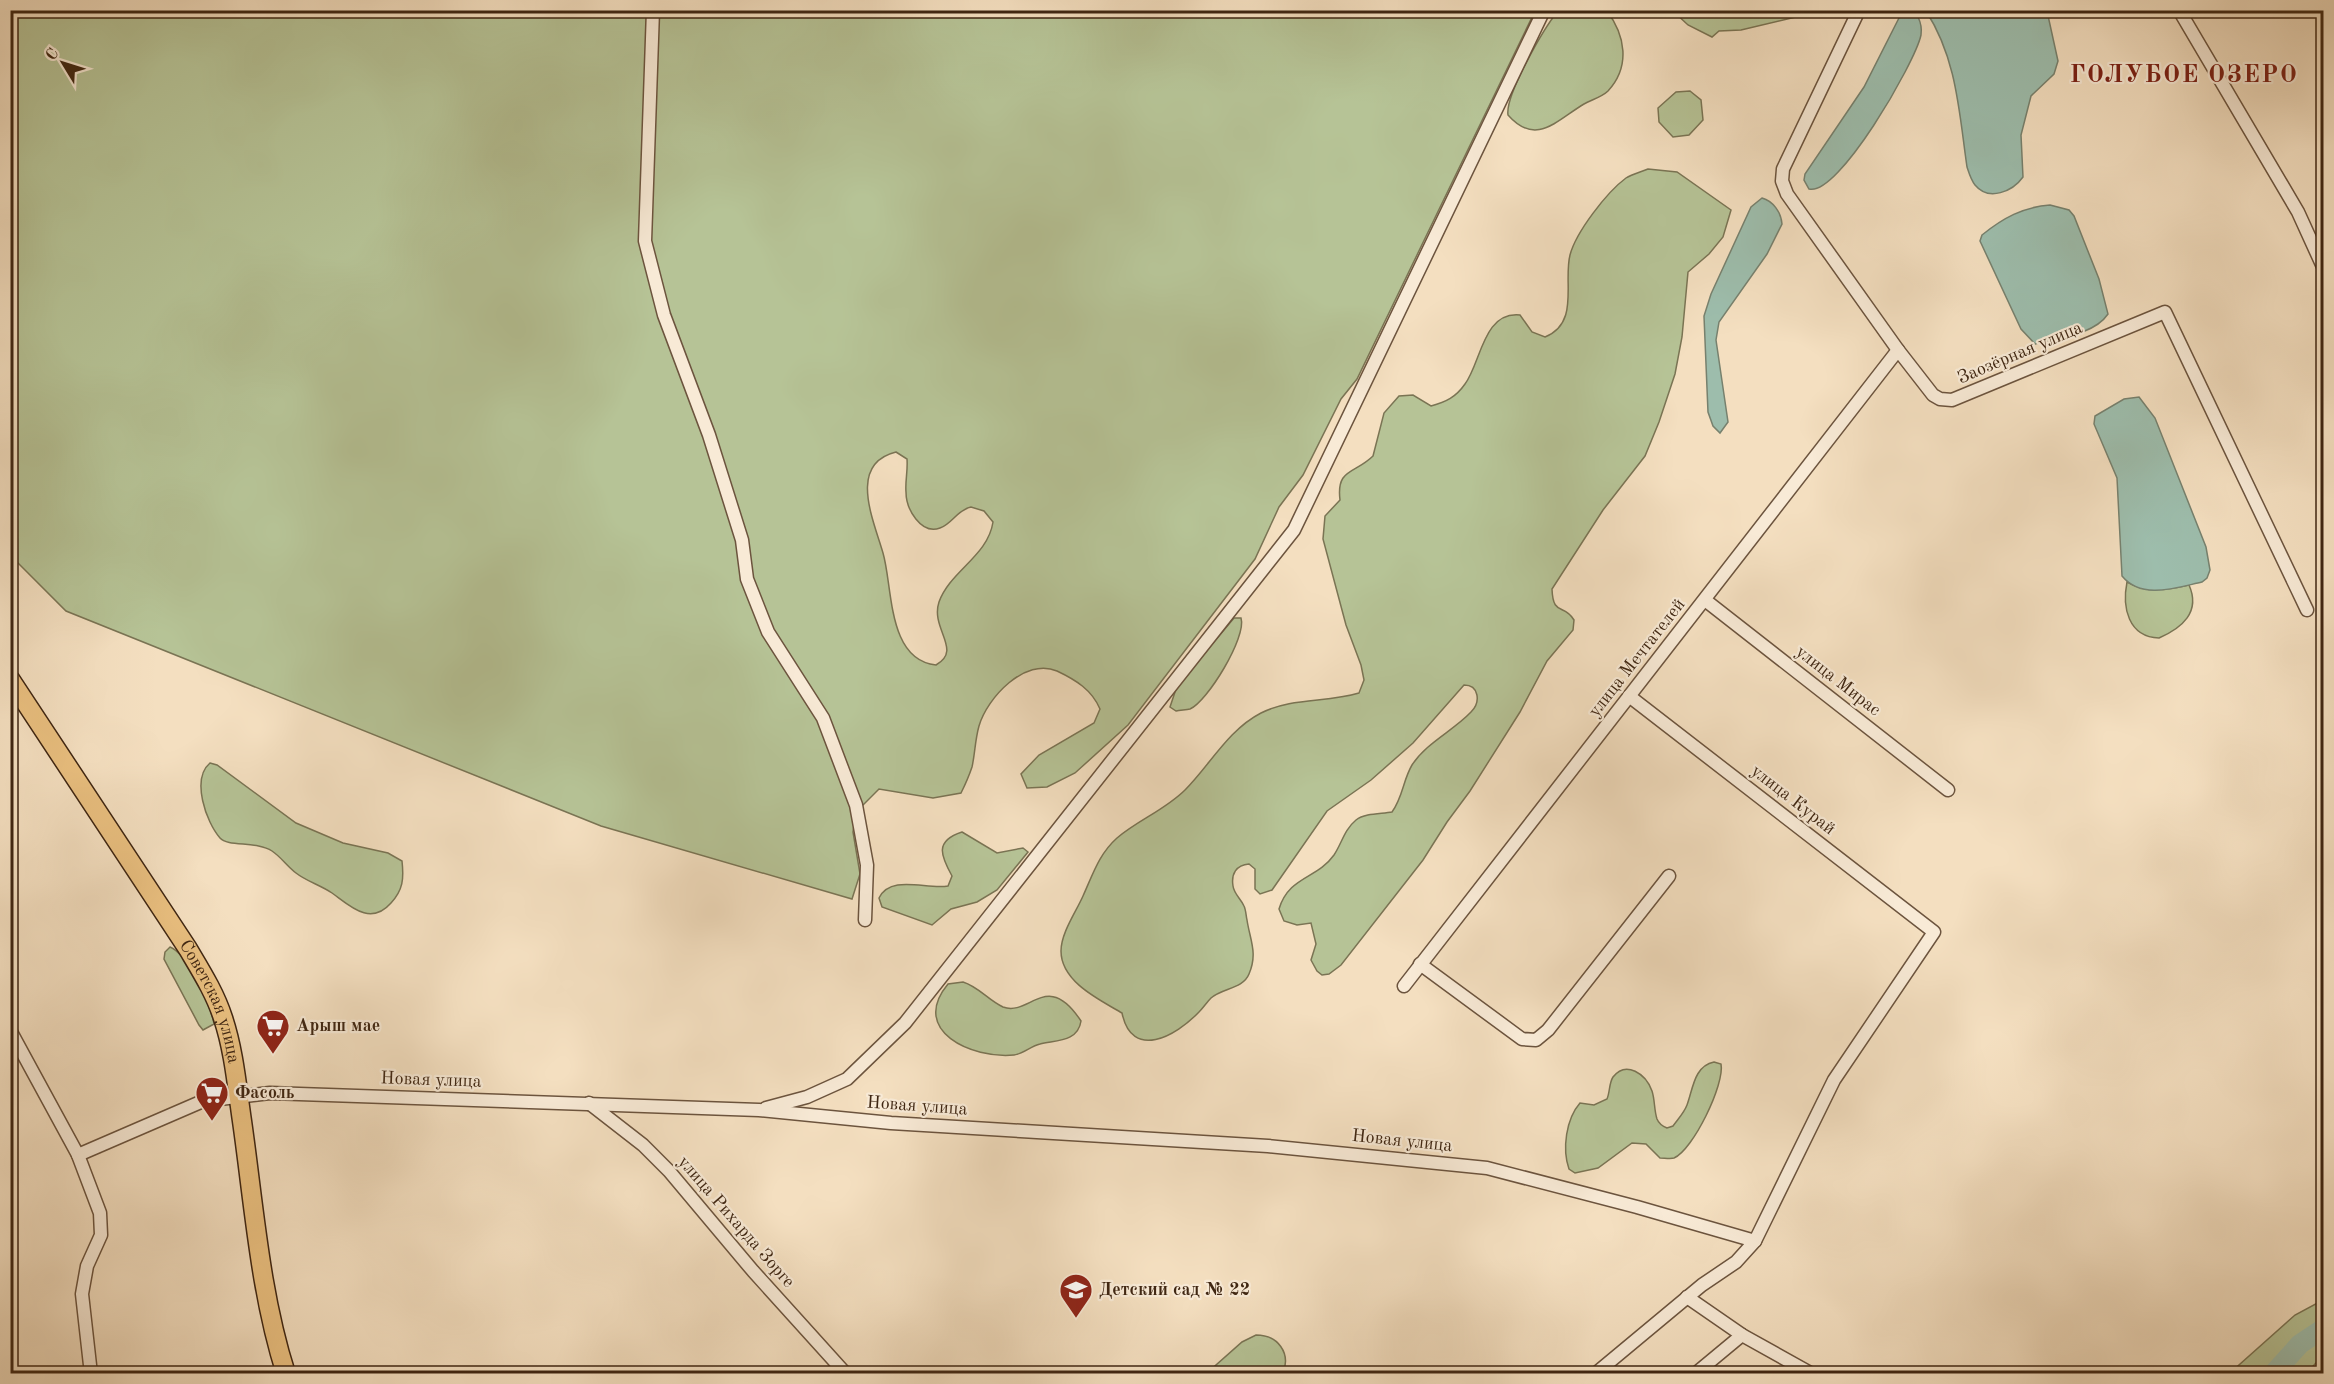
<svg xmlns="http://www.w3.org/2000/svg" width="2334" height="1384" viewBox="0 0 2334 1384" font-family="'Old Standard TT',serif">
<rect width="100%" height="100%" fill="#f4dfc0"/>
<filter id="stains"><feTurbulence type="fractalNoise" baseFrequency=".00333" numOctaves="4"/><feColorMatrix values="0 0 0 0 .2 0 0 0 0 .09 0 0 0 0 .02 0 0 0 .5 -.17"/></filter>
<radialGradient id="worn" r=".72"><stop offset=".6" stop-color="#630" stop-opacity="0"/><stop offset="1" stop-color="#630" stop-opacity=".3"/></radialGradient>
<!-- green -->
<g fill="#b6c396" stroke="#7a7454" stroke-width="1.5" fill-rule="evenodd">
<path d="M10,11H1535L1357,379L1341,399L1303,475L1279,507L1255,559L1128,725L1075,773L1047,787L1027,788L1021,774L1039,755L1094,723L1100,709C1092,690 1076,680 1057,671C1025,657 987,698 979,726C975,740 975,754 972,767C969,776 965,785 961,793L933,798L879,789L856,812L853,832L860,874L852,899L601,826L66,611L11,556ZM896,452L907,459C908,471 905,481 906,492C906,509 921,535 940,528C952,524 957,510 971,507L984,511L993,522C988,556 950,571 939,602C930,629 963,650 936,665C887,660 893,587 883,553C874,521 847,464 896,452Z"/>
<path d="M1558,11H1607C1625,35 1631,66 1608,91C1602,97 1591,100 1584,104C1557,120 1536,147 1508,115C1505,95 1544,28 1558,11Z"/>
<path d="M1673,11H1821L1741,30L1719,31L1712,37L1688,25Z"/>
<path d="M1690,91L1701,100L1703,120L1689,135L1673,137L1659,122L1658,108L1676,92Z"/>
<path d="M1648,169L1677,172L1731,210L1723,237L1709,254L1688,272L1682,337L1675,374L1659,422L1645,456L1603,510L1552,589C1553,617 1564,603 1574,620L1573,630L1547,661L1520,712L1470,791L1447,822L1423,860L1341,965L1329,974L1322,975L1317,971L1311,960L1316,944L1311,923L1297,925L1284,921L1279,909C1289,876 1317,879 1334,855C1342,843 1344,830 1356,820C1365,813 1381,814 1392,812C1403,797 1403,780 1412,765C1426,743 1453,731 1471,712C1481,702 1479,685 1464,685L1413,743L1371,780L1327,811L1272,890L1260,894L1255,889V869L1249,864C1236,865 1231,874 1233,886C1234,894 1241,899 1244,906C1246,910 1246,916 1247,920C1250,940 1258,953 1249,974C1243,989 1222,988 1211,998C1207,1002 1203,1008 1199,1012C1176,1036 1132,1061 1122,1013C1100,1000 1061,982 1061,951C1061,933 1076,912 1083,896C1093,874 1099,854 1117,838C1138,820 1165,810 1185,790C1210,765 1228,730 1261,713C1293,697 1326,703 1359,693L1364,680L1361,665L1346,625L1323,539L1325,516L1340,500C1336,468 1355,474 1373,456L1384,413L1399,396L1413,395L1431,406C1446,402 1456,397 1465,384C1481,363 1483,311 1520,315L1532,332L1545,337C1580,323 1563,282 1570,255C1576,232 1607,192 1626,178C1632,174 1641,172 1648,169Z"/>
<path d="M2127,582C2148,594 2167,590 2189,585C2201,612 2182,628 2159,638C2128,637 2122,607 2127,582Z"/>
<path d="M1234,618H1241C1247,637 1207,702 1190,709C1186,710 1180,710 1176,711L1170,707L1177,686Z"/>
<path d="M210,763L217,765L296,823L343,843L388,853L402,861C404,879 403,890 391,903C370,927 349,905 332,893C320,885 306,881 296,873C287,866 281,857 272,851C257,841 228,847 220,838C206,822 191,779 210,763Z"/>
<path d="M962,832L997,853L1023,848L1028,852L997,890L977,902L951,909L932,925L882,907L879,898C891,874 927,890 948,886L952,876C941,856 934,841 962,832Z"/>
<path d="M170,947C187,953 211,1006 214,1024L203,1030L199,1025L164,959L165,952Z"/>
<path d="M963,982C979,987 988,1000 1003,1007C1030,1017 1047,969 1081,1021C1078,1042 1056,1040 1040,1044C1031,1046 1023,1054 1014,1055C972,1059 909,1031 948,984Z"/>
<path d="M1714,1062L1721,1064C1725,1084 1693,1150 1674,1158C1671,1159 1664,1158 1660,1158L1646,1144L1632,1143L1598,1168L1575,1173L1569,1169C1562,1149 1566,1119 1580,1103L1594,1105L1607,1099C1610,1092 1609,1083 1613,1077C1626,1060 1646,1074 1652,1091C1655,1100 1654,1110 1657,1119C1659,1124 1662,1126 1667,1128L1673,1126C1678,1119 1684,1113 1687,1105C1693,1089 1694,1066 1714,1062Z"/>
<path d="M2323,1300V1355L2307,1373H2230L2295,1315Z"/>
<path d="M1256,1335C1278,1335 1291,1353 1283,1373H1207L1242,1342Z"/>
</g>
<!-- water -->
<g fill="#9dbdac" stroke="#77816e" stroke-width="1.5">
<path d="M1907,11L1918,17C1921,23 1922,28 1921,35C1915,63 1838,197 1809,189L1804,180L1805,174L1864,87L1901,14Z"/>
<path d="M1926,11H2047L2058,61L2054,74L2031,96L2021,135L2023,177C2013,191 1989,202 1975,185C1971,180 1969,173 1967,167C1959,112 1957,59 1926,11Z"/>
<path d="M1762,198C1773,201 1781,212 1782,224L1767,254L1719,322L1716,340L1728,422L1720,433L1713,426L1708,412L1704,316L1711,294L1751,207Z"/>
<path d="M2050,205L2069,210L2074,216L2099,279L2108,314C2094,335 2057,338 2035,344L2021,329L1980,241L1982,235C2003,218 2023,207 2050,205Z"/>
<path d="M2139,397L2155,418L2206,547L2210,570L2207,578L2202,582C2175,588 2142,600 2122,576L2117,478L2094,424L2095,416L2124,399Z"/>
</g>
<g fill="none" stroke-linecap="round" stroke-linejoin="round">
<!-- river -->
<path stroke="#9dbdac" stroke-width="20" d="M2273,1374L2300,1344L2324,1328"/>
<!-- minor casing -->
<g stroke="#6c543e" stroke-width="15">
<g id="minor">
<path d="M653,10L645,241L664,315L709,435L742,540L747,579L768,632L823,718L856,805L867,865L865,920"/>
<path d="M1859,10L1783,169L1782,181L1787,194L1898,350L1933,395L1940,399L1952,400L2165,312L2307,610"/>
<path d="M2179,10L2298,212L2324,269"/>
<path d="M1705,600L1948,790"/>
<path d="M1420,964L1522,1039L1536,1040L1548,1030L1669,876"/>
<path d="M1404,986L1898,350"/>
<path d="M10,1030L78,1155L100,1213L101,1235L87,1266L82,1294L91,1374"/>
<path d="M589,1103L643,1145L669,1171L753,1271L846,1374"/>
<path d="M766,1108L807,1097L847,1079L905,1023L1294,530L1544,10"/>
<path d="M78,1155L203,1101L270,1093L759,1110L891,1123L1268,1146L1487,1168L1637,1207L1755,1241"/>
<path d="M1687,1297L1742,1335L1812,1374"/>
<path d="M1595,1374L1702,1285L1736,1262L1755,1241L1834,1080L1934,932L1629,696"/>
<path d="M1695,1374L1742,1335"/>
</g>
</g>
<!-- primary casing -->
<g stroke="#3f2612" stroke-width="21">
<g id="primary">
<path id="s1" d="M10,679L188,949C201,971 215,993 223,1018C234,1051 237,1087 242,1121C254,1205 260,1293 286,1374"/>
</g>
</g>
<!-- minor -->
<use href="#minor" stroke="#f8ead6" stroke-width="12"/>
<!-- primary -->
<use href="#primary" stroke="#eac080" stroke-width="18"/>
</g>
<!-- icons -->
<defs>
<g id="supermarket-pin" transform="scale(1.725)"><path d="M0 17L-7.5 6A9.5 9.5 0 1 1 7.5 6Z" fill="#8f2418" stroke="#f8ead6"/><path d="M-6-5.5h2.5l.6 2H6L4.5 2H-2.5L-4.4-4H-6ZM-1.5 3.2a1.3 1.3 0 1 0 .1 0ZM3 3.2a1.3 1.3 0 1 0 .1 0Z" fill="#fff"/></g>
<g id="school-pin" transform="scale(1.725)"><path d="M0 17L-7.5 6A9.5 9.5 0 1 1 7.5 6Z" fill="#8f2418" stroke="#f8ead6"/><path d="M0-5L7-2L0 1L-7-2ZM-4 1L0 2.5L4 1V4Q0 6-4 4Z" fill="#fff"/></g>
</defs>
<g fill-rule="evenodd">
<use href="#supermarket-pin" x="273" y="1026"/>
<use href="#supermarket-pin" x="212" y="1093"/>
<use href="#school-pin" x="1076" y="1290"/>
</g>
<g text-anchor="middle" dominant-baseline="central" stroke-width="4.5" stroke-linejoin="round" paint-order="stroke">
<!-- street labels -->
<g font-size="18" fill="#3f2612" stroke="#f8ead6">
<text transform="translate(2020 353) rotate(-23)">Заозёрная улица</text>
<text transform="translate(1637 658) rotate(-52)">улица Мечтателей</text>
<text transform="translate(1838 681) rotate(38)">улица Мирас</text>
<text transform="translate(1793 800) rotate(38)">улица Курай</text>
<text stroke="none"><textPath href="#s1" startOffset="381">Советская улица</textPath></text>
<text transform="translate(431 1080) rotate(2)">Новая улица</text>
<text transform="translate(917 1106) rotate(4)">Новая улица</text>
<text transform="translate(1402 1141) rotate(6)">Новая улица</text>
<text transform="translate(736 1222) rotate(49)">улица Рихарда Зорге</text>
</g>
<!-- poi labels -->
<g font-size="18" font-weight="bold" fill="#3f2612" stroke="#f8ead6" text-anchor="start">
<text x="296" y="1026">Арыш мае</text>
<text x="235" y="1093">Фасоль</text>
<text x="1099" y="1290">Детский сад № 22</text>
</g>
<!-- district labels -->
<g font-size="24" font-weight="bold" letter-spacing="1.5" fill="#7a1f14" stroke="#f8ead6">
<text x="2184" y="76">ГОЛУБОЕ ОЗЕРО</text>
</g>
</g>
<!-- margin -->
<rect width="2334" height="1384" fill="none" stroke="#f4dfc0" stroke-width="36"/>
<rect x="12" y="12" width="2310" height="1360" fill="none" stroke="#3f2612" stroke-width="3"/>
<rect x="18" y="18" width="2298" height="1348" fill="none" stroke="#3f2612" stroke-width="1.5"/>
<!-- north arrow -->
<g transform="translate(63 63) rotate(308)" stroke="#f8ead6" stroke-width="4.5" paint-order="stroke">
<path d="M0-4.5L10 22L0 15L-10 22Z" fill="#3f2612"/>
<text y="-9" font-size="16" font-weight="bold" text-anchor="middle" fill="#3f2612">С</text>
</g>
<rect width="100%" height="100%" filter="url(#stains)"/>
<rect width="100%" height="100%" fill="url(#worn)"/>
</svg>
